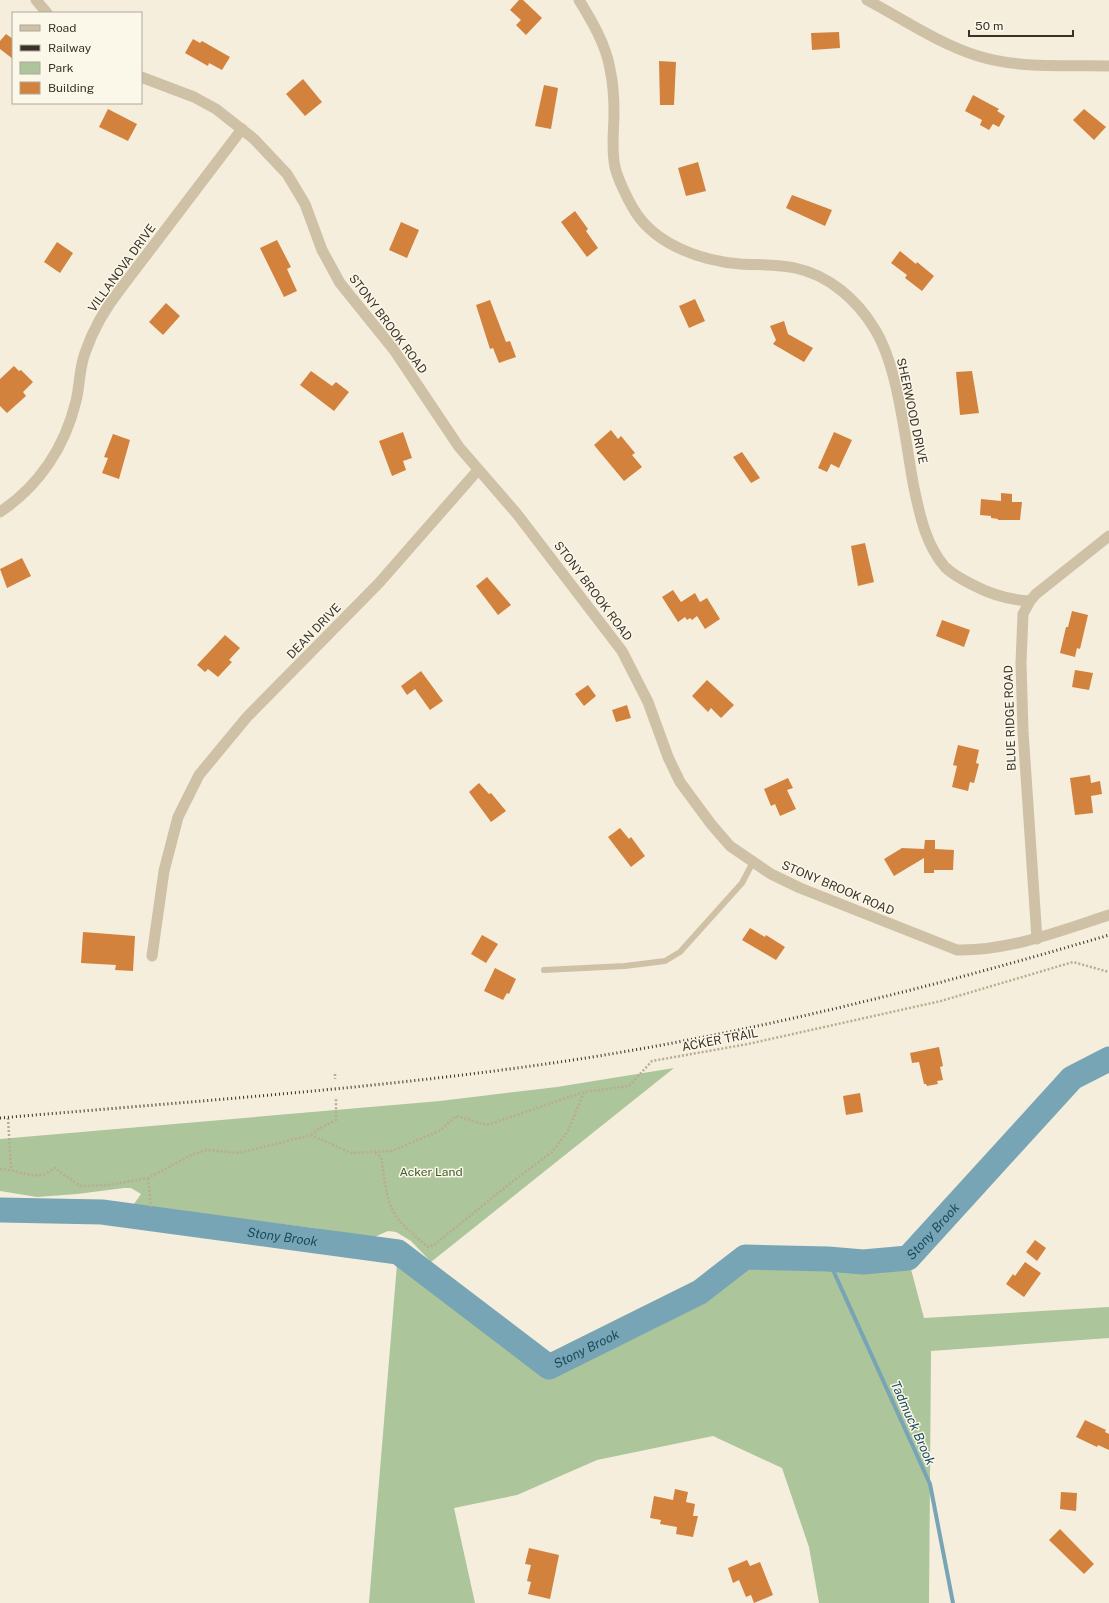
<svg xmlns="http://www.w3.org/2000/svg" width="1109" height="1603" viewBox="0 0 1109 1603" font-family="'Public Sans',sans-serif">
<rect width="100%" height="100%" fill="#f5eedc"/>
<!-- green -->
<g fill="#adc59a">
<path d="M674,1068L431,1262L411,1241L396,1232L388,1231L370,1239L314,1228L233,1218L149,1214L135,1208L134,1204L141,1194L131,1188H124L77,1194L37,1197L0,1191V1139L440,1101L557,1087Z"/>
<path d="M398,1252L549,1367L700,1292L745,1257L828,1259L908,1258L924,1318L1109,1307V1338L931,1351L929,1603H819L809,1547L782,1468L713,1436L597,1460L517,1495L454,1508L475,1603H369Z"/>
</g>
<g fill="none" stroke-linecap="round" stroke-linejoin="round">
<!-- stream -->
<path stroke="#78a5b5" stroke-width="4" d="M828,1259L930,1484L953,1603"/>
<!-- river -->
<path stroke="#78a5b5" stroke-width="25" id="s1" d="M0,1210L102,1212L398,1252L549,1367L700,1292L745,1257L828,1259L863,1262L908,1258L1072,1078L1109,1059"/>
</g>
<!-- building -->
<g fill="#d2823d">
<path d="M519,0H523L542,18L526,35L516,25L521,20L510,10Z"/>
<path d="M839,32L840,48L812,50L811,33Z"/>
<path d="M6,34L13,39V59L0,49V41Z"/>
<path d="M193,39L200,43L202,41L230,57L222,70L209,63L208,66L185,53Z"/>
<path d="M659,61L676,62L674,105H660Z"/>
<path d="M303,79L322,102L305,116L286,94Z"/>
<path d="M544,85L558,88L551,129L535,126Z"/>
<path d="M973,95L999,109L997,111L1005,116L999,127L993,124L989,130L980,125L982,120L965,111Z"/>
<path d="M108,109L137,124L128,141L99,127Z"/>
<path d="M1084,109L1106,127L1094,140L1073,120Z"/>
<path d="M698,162L706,191L686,196L678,168Z"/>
<path d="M792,195L832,210L825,226L786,208Z"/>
<path d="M575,211L588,229L586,231L598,248L587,257L561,222Z"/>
<path d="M401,222L419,230L407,258L389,250Z"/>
<path d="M277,240L291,267L287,269L297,291L284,297L260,248Z"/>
<path d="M57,242L73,253L60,273L44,262Z"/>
<path d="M900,251L916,264L917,262L934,276L922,291L905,278L907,275L891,263Z"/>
<path d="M695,299L705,321L689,328L679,306Z"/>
<path d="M490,300L506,342L510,341L516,357L499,363L493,348L490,349L476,305Z"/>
<path d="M166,303L180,316L163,335L149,322Z"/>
<path d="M784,321L788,334L813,348L804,362L773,344L776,340L770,326Z"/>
<path d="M14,366L19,371L21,370L33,382L23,392L26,396L7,413L0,406V379Z"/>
<path d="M311,371L332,386L336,382L349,392L334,411L300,385Z"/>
<path d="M972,371L979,413L960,415L956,372Z"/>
<path d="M611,430L618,439L621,436L635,453L632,455L642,467L624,481L594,445Z"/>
<path d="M403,432L412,458L403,461L406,470L392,476L379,441Z"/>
<path d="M834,432L852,440L839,468L831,464L827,472L818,468Z"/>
<path d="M113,434L130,440L119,479L102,473L108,458L104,457Z"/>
<path d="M742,452L760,478L751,483L733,457Z"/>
<path d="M1001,493L1012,494V502H1022L1020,520H998V519L991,518V516L980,515L981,499L1001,501Z"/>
<path d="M865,543L874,582L858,586L851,546Z"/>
<path d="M22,558L31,576L7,588L0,569Z"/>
<path d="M487,577L511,605L498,615L476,586Z"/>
<path d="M673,590L681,602L695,593L700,602L707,598L720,619L705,629L697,616L692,620L690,618L687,620L685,617L678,622L662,597Z"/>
<path d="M1072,611L1088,615L1080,649L1077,648L1075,657L1060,653L1066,627H1068Z"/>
<path d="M942,620L970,630L964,647L936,636Z"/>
<path d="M225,635L240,648L229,660L232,662L218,677L208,669L205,672L197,665Z"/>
<path d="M1075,670L1093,673L1089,690L1072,687Z"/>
<path d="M421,671L443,701L430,710L415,689L407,695L401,686Z"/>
<path d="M707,680L734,705L721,718L711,708L708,712L692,696Z"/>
<path d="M588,685L596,696L584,706L575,694Z"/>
<path d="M627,705L631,718L616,722L612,710Z"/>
<path d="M958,745L979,750L976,763L979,764L974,783L970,782L968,791L952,787L957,766L953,765Z"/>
<path d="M1090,775L1091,783L1100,781L1102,794L1091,796L1093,813L1075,815L1070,778Z"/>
<path d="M788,778L793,788L787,790L796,809L780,816L775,804L771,806L764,789Z"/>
<path d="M479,783L489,794L491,793L506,811L491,822L469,792Z"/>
<path d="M620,828L629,839L631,837L645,856L631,867L608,837Z"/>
<path d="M925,840H935V849L954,850L953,870H934V873H924V858L894,876L884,859L902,848L924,849Z"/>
<path d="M750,928L765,937L766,935L785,947L776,960L742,940Z"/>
<path d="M83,932L135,936L133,971L115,970L116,965L81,963Z"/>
<path d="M482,935L498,944L486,963L471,954Z"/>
<path d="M495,968L516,979L509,994L507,993L503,1000L484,991Z"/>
<path d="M939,1047L943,1066L940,1067L943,1080L937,1081L938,1084L927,1086L926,1084H924L919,1062L912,1063L910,1053Z"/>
<path d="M860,1093L863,1112L846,1115L843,1096Z"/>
<path d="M1035,1240L1046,1248L1037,1261L1026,1252Z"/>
<path d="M1025,1262L1041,1273L1024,1297L1006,1284L1013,1274L1015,1276Z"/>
<path d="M1085,1420L1106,1430L1105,1432L1109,1434V1450L1098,1445L1097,1447L1076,1437Z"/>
<path d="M675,1489L688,1492L686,1502L695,1504L693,1516H698L693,1537L676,1534L677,1527L660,1524L661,1520L650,1518L654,1496L673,1500Z"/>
<path d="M1061,1492L1077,1493L1076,1511L1060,1509Z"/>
<path d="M1060,1529L1094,1564L1084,1574L1049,1540Z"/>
<path d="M529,1548L559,1555L550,1599L528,1594L531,1582L527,1581L531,1565L525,1564Z"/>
<path d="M747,1560L750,1566L760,1562L773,1595L754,1603L751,1595L746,1597L739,1580L733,1583L728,1568Z"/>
</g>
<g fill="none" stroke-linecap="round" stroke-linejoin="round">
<!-- path -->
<g stroke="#baac90" stroke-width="2.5" stroke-dasharray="2 2" stroke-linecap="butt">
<path d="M335,1074V1079"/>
<path d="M8,1118L11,1169"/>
<path d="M311,1135L317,1130L336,1120V1098"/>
<path d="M375,1153L381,1157C384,1174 385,1193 392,1209C399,1224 415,1236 428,1247L434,1245L508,1185L552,1152L568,1131L584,1092"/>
<path d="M0,1169C14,1169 28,1177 41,1175C45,1175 51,1170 55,1168L80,1186L108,1185L148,1178L193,1154L207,1150L239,1153L311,1135L351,1153L392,1151L441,1130L456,1116L487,1125L584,1092L629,1086L652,1061L748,1044L941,1001L1073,962L1109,972"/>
<path d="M148,1178L151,1207"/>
</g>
<!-- service -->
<path stroke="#cec1a6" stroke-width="6" d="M544,970L625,966L665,961L680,952L742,883L753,862"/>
<!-- minor -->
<g stroke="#cec1a6" stroke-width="11">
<path d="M36,0L47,13"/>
<path d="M579,0C592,21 606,45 610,69C613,83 614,98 614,112C614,130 611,149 615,167C618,180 629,202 636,213C658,246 703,261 740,264C758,265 777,264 795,268C829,275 857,300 874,328C899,367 905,442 914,488C920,516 926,545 945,567C953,575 963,580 973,585C992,595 1009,600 1030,601"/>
<path d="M867,0C903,19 939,44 978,56C1020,69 1066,65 1109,66"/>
<path d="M141,77L194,97L216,109L254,139L287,174L305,204L322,250L340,283L394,350L459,447L517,514L622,651L648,702L668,757L680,782L711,824L730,846L771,874L800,888L957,950C1009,951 1060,931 1109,915"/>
<path d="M0,512C39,486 65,447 76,401C80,385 79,369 85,353C93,329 106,307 122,287L242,129"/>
<path d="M1037,939L1023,731L1021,663L1023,614L1030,601L1036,594L1109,536"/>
<path d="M152,956L164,871L178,817L199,775L247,717L379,583L478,470"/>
</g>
<!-- rail -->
<path stroke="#3a3128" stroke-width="3" stroke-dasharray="1 3" stroke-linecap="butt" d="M0,1118C195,1101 392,1088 586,1058C763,1030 937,986 1109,935"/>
</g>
<g text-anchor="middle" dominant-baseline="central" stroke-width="3" stroke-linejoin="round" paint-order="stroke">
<!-- street labels -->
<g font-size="12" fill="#3a3128" stroke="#fbf7e9">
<text transform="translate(122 268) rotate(-54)">VILLANOVA DRIVE</text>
<text transform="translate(388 324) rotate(53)">STONY BROOK ROAD</text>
<text transform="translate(912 411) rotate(78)">SHERWOOD DRIVE</text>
<text transform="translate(593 591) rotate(53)">STONY BROOK ROAD</text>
<text transform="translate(314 631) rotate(-46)">DEAN DRIVE</text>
<text transform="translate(1010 718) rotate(-92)">BLUE RIDGE ROAD</text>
<text transform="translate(838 888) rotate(23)">STONY BROOK ROAD</text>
<text transform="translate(720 1040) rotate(-11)">ACKER TRAIL</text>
</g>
<!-- park labels -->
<g font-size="12" fill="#3d5b29" stroke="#fbf7e9">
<text x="431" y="1172">Acker Land</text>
</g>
<!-- water labels -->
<g font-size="13" font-style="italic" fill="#194b60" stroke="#fbf7e9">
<text stroke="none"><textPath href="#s1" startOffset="1016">Stony Brook</textPath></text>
<text stroke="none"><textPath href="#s1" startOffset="284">Stony Brook</textPath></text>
<text stroke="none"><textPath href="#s1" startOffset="632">Stony Brook</textPath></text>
<text transform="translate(913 1423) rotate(66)">Tadmuck Brook</text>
</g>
</g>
<!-- legend -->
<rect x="12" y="12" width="130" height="92" fill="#fbf7e9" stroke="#aea89c"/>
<rect x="20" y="25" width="20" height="6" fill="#cec1a6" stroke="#aea89c"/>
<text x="48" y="32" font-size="12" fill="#3a3128">Road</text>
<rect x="20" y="45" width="20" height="6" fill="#3a3128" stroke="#aea89c"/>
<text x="48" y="52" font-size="12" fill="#3a3128">Railway</text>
<rect x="20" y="62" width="20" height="12" fill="#adc59a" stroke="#aea89c"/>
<text x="48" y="72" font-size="12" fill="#3a3128">Park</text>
<rect x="20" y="82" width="20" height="12" fill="#d2823d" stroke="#aea89c"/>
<text x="48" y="92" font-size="12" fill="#3a3128">Building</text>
<!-- scale -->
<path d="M969 30v6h104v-6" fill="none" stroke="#3a3128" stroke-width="2"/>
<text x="975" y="30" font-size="12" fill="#3a3128" stroke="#fbf7e9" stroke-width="3" paint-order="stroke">50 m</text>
</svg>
